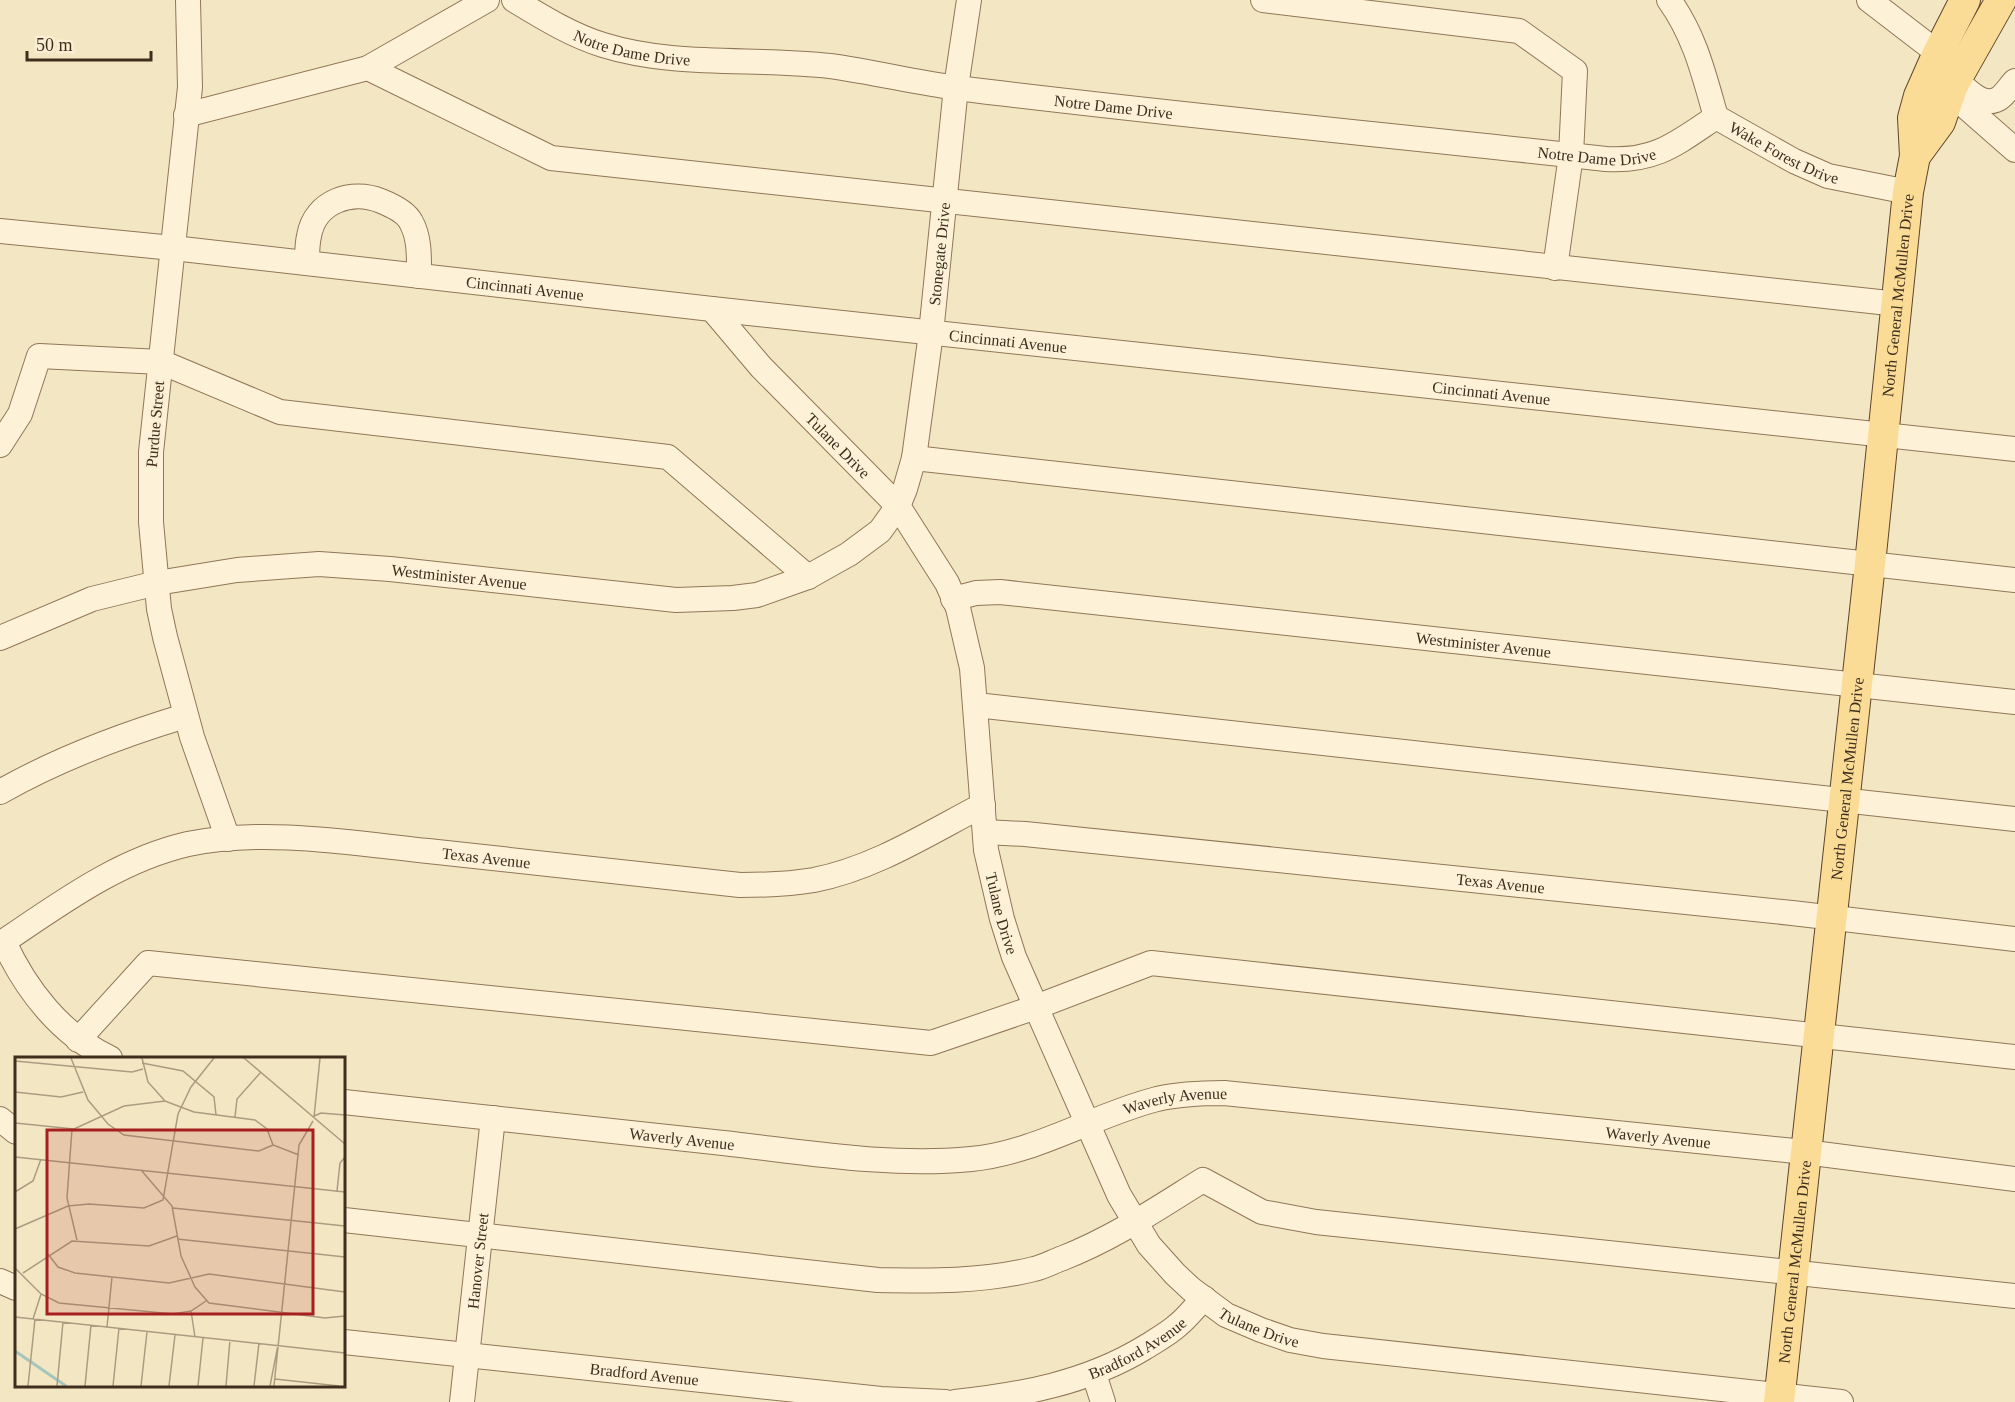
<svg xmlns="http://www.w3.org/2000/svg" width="2015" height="1402" viewBox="0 0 2015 1402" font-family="Georgia,serif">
<rect width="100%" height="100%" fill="#f3e6c3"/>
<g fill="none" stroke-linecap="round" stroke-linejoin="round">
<!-- minor casing -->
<g stroke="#917657" stroke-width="26">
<g id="minor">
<path d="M188,0L190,87L151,452V522L159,609L165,637L192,737L228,839"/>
<path id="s1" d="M514,0C542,17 571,35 603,45C677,68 755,57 830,66C873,72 914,82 957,88C1173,115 1390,135 1606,159C1656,162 1677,143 1716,117"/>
<path d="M1263,0L1519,31L1575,71L1571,155L1555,268"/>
<path id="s2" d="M1669,0C1695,36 1704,75 1716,117L1794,161L1828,176L1908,192"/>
<path d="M1869,0L1938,53"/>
<path d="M368,68L551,158L1898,304"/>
<path d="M1960,84C1970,92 1983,107 1998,99C2004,96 2010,86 2015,81"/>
<path d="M1950,93L2015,150"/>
<path d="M186,115L368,68L487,0"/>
<path id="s3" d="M0,231L173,248L712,309L2015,449"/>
<path d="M307,263C307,254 307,245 309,236C315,201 352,189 381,201C391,205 406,212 411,222C420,238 419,258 419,276"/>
<path id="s4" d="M712,309L761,367L898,506L947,583L958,608L972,668L986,850L1002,919L1014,957L1119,1195L1149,1245L1175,1274L1191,1289L1226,1315L1261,1330L1290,1340L1323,1346L1841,1402"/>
<path d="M0,445L20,414L39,356L161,362L280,412L668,457L808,577"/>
<path d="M914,458L2015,580"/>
<path id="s5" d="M953,599L976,593L1000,592L2015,702"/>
<path id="s6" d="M0,638L92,599L157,583L237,570L319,564L390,569L676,600L733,598L757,595L808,577L849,554L880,531L898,506L905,489L914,458L931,333L956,87L969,0"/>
<path d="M976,705L2015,819"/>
<path d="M0,792C58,759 122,735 185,716"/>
<path id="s7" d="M985,832L1025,834L1792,913L2015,939"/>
<path d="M4,942C26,990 61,1035 110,1058"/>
<path id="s8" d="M0,944C58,905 118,860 188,844C264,828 352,843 428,851C532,863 636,874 740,885C765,885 790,884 814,880C875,868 929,833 983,805"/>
<path d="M78,1040L148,963L931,1043L1036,1007L1151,963L2015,1057"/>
<path id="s9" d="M344,1102C470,1116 596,1129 723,1143C804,1152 889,1167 971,1159C1036,1153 1094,1115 1157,1099C1179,1094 1201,1093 1224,1093L1805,1152L2015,1179"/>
<path d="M0,1119L16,1132"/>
<path d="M344,1220L878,1280C930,1281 983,1282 1034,1269C1044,1267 1054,1261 1063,1258C1114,1238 1158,1208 1203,1180L1262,1212L1316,1222L2015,1296"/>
<path d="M0,1281L16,1288"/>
<path id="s10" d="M344,1342L881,1399L945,1402"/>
<path d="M1094,1374L1103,1402"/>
<path id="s11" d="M462,1402L493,1118"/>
<path id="s12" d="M955,1402C1021,1395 1086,1383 1144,1348C1155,1341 1168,1334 1178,1325C1188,1317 1195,1307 1204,1298"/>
</g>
</g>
<!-- major casing -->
<g stroke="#5e442c" stroke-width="32">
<g id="major">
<path d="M1915,156L1940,122L1953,85L2001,0"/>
<path id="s13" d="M1779,1402L1870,564L1908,192L1915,156L1913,118L1919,96L1938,53L1965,0"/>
</g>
</g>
<!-- minor -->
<use href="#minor" stroke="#fdf2d8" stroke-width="24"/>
<!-- major -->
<use href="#major" stroke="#fadc97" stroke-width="30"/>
</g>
<g text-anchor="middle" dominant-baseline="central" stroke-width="4.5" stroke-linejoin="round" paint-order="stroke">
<!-- street labels -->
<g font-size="16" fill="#3f2e1d" stroke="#faefd4">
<text stroke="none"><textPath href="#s1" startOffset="129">Notre Dame Drive</textPath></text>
<text stroke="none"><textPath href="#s1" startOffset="615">Notre Dame Drive</textPath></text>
<text stroke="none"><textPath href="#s1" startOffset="1101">Notre Dame Drive</textPath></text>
<text stroke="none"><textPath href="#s2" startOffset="204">Wake Forest Drive</textPath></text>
<text stroke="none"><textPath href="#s6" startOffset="1197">Stonegate Drive</textPath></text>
<text stroke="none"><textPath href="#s3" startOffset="528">Cincinnati Avenue</textPath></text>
<text stroke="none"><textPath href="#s13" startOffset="1113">North General McMullen Drive</textPath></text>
<text stroke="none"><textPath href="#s3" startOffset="1014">Cincinnati Avenue</textPath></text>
<text stroke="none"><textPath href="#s3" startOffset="1500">Cincinnati Avenue</textPath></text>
<text transform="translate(155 424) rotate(-85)">Purdue Street</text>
<text stroke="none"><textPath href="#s4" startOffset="186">Tulane Drive</textPath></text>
<text stroke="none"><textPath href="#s6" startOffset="471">Westminister Avenue</textPath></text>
<text stroke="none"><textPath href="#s5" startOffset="534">Westminister Avenue</textPath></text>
<text stroke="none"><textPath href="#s13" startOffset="627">North General McMullen Drive</textPath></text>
<text stroke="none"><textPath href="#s8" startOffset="514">Texas Avenue</textPath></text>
<text stroke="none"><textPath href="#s7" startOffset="518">Texas Avenue</textPath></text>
<text stroke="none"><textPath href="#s4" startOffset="699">Tulane Drive</textPath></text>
<text stroke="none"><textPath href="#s9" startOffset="844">Waverly Avenue</textPath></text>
<text stroke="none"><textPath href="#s9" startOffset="1330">Waverly Avenue</textPath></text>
<text stroke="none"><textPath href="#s9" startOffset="340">Waverly Avenue</textPath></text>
<text stroke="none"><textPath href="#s11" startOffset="142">Hanover Street</textPath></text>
<text stroke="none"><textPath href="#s13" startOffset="141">North General McMullen Drive</textPath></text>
<text stroke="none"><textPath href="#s4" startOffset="1203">Tulane Drive</textPath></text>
<text stroke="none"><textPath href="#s12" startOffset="192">Bradford Avenue</textPath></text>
<text stroke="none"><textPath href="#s10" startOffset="302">Bradford Avenue</textPath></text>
</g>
</g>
<!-- overview -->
<g transform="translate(15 1057)">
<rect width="330" height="330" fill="#f3e6c3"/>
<path fill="none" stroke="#a6c6bd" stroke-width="3" d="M0,294L51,329"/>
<path fill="none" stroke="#ab9c81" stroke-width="1.5" d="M56,1L73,43L93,67L109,78L244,94L258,88M127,1L133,25L150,44M229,1L330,87M0,4L117,15L128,12M127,6L168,14L199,40L201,58M0,35L46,40L68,35M299,59L306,56L330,58M220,60L222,42L246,15M299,60L305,1M0,66L59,72L109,49L150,44L179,55L240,63L252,72L258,88L284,98M57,72L52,141L62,183M0,100L330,135M126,113L157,149L166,199L180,230L194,246L310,261L330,259M322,134L325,106L330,100M0,135L18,124L26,102M158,151L330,169M0,172L53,149L74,147L129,151L148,143L163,57L176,30L199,1M162,182L330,200M33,197L43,210L60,216L154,226L194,217L330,235M0,211L26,237L44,246L158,257L176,254L191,244M8,216L57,184L134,189L162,179M176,254L180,280M0,260L330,296M18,262L26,237M92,270L97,220M260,322L324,329M13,329L20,262M42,329L48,265M70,329L76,268M98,329L104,271M126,329L132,275M154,329L160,278M183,329L188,281M211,329L215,283M239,329L244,286M255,329L263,288M259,329L284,88L298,64"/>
<path fill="#a7201f" fill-opacity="0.15" stroke="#a7201f" stroke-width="3" d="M32,73H298V257H32Z"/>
<rect width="330" height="330" fill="none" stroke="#3f2e1d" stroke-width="3"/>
</g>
<!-- scale -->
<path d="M27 51v9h124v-9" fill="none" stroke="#3f2e1d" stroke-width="3"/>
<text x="36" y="51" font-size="18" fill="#3f2e1d" stroke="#faefd4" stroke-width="4.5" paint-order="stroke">50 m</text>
</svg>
